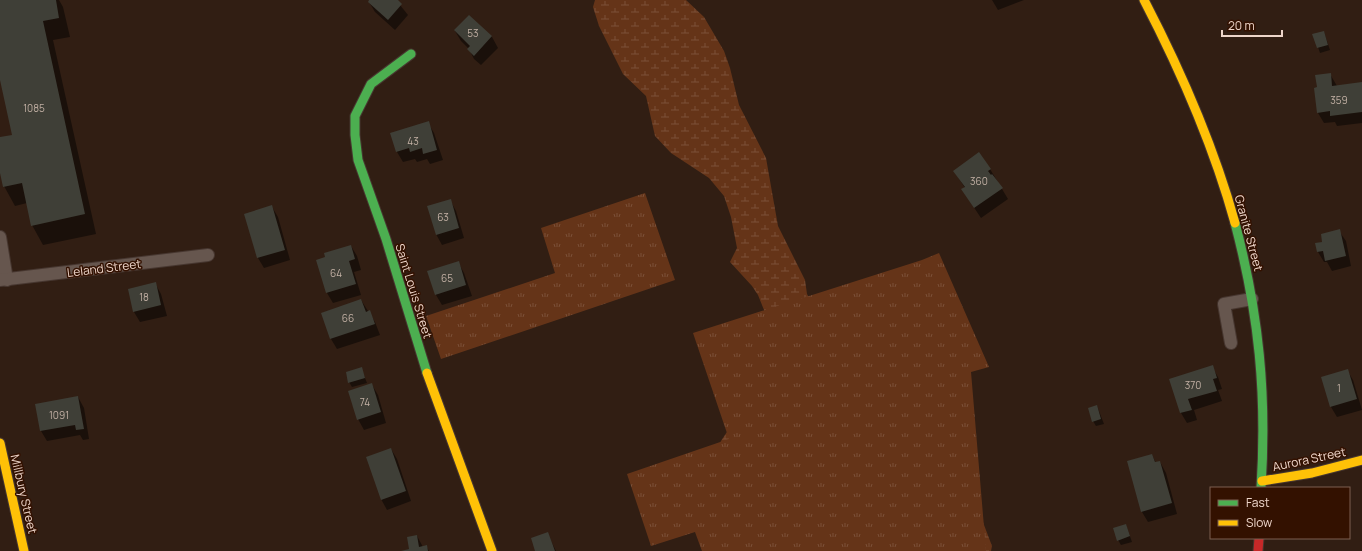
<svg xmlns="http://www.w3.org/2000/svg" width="1362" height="551" viewBox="0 0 1362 551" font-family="Manrope,sans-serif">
<defs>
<pattern id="wetland-marsh" width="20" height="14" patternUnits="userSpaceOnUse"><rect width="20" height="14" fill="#653418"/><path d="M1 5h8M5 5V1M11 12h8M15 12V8" fill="none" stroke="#7b5038"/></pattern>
<pattern id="park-tufts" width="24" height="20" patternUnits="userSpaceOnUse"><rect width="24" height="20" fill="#653418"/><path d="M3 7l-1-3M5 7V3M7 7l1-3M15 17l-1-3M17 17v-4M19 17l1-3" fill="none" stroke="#7b5038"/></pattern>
</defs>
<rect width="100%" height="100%" fill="#311e13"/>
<!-- wetland -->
<path fill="url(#wetland-marsh)" d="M595,0H686L704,17L724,51L730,68L739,105L766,158L778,226L805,280L807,294L818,315L970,488L992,546L991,551H714L710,465L721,441L763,377L764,310L758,295L752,286L730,262L737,248L731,217L724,196L709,178L671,153L655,136L646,96L623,74L599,26L593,7Z"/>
<!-- park -->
<g fill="url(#park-tufts)">
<path d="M645,193L675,280L441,359L426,316L555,273L541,228Z"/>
<path d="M939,253L989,367L971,372L986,551H702L695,532L651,546L627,474L729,439L693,333L922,260Z"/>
</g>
<!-- shadow -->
<g fill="#0007">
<path d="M0,0H59L63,7L70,37L53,40L96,234L43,245L32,225L27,203L15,206L4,186L0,168V138L13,136L0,75Z"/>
<path d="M370,0H396L408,15L395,30L375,12L369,2Z"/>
<path d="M992,0H1024L998,10Z"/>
<path d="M469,16L492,37L498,48L481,65L474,59L469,49L461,41L455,31Z"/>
<path d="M1324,32L1330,50L1320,53L1314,35Z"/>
<path d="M1330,74L1337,86L1362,83V123L1337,126L1335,122L1324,123L1318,113V88Z"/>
<path d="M428,123L434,133L443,160L430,164L427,159L417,162L415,159L403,162L397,152L391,134Z"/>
<path d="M990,169L1008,199L981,218L969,200L965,188L954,171Z"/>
<path d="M450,200L456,211L464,238L442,245L436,234Z"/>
<path d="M272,207L278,217L290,260L264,268L258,258Z"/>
<path d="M1339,231L1346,241L1351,266L1332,271L1327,262H1324L1318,252L1316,244L1323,242Z"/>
<path d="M351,246L357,256L361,270L354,272L361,295L333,303L327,293Z"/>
<path d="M458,262L464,273L472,296L442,305L436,295L429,272Z"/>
<path d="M155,283L161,294L167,316L140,322L134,312Z"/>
<path d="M361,300L375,322L380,335L337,349L331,339L323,313Z"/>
<path d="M1212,367L1218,377L1222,389L1218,390L1222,401L1194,410L1197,420L1187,423L1181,413L1170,380Z"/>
<path d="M361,368L367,383L352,387L349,382Z"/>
<path d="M1347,370L1353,380L1362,410L1337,417L1331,407L1322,378Z"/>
<path d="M372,385L378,395L386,423L364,430L358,419Z"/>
<path d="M78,397L84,408L89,439L83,440L80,435L47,441L41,431L36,405Z"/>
<path d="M1097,406L1104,424L1096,426L1093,421Z"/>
<path d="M391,449L397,459L411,501L387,510L381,499Z"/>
<path d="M1152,455L1156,463L1160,462L1166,473L1177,514L1148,522L1142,512Z"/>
<path d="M1126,525L1132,542L1121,545L1118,540Z"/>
<path d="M547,533L556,551H536Z"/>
<path d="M417,536L423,547L426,546L429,551H403L410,549Z"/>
</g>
<!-- building -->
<g fill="#3f3f37">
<path d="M0,0H56L59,18L43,21L85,214L31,226L22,183L3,187L0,173V137L12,135L0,80Z"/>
<path d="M369,0H398L402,4L388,20L368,2Z"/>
<path d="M469,15L492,36L474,56L467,49L470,46L454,30Z"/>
<path d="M1324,31L1328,45L1317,48L1312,34Z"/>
<path d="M1331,73L1332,86L1362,82V112L1330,116V111L1317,113L1314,88L1317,87L1315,75Z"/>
<path d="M429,121L437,150L423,154L422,148L410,152L409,148L396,152L390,133Z"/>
<path d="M979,152L991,169L988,171L991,175L992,174L1003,188L974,208L961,189L965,187L953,171Z"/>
<path d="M451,199L459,228L436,235L427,206Z"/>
<path d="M272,205L285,250L257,258L244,214Z"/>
<path d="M1340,229L1346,256L1325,261L1323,251L1317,252L1315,243L1322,242L1321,234Z"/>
<path d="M351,245L355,259L349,261L356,284L326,293L316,260L325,257L324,253Z"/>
<path d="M459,261L466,285L435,295L427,271Z"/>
<path d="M156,282L161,305L133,312L128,289Z"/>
<path d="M361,299L366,312L370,310L375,324L330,339L321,313Z"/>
<path d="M1213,365L1217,378L1213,379L1217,391L1188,399L1192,410L1180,413L1169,379Z"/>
<path d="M362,367L365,378L348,383L346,372Z"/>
<path d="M1348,369L1357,399L1330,407L1321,377Z"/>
<path d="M372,383L381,412L357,420L348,391Z"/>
<path d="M78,396L84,429L76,430L75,425L40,431L35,404Z"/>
<path d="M1097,405L1101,419L1092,422L1088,408Z"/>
<path d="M391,448L406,491L381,500L366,457Z"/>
<path d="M1152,454L1155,462L1160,461L1172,503L1141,512L1127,461Z"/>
<path d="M1126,524L1130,536L1117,541L1113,528Z"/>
<path d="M548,532L555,551H535L531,538Z"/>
<path d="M417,535L419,547L427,545L428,551H401L409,549L407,537Z"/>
</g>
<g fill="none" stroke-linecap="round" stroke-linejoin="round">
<!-- lane casing -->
<g stroke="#473730" stroke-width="14">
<g id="lane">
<path d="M0,237L7,280"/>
<path d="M0,280L208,255"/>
<path d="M1231,343L1224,304L1252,299"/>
</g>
</g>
<!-- fast casing -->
<g stroke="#473730" stroke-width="11">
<g id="fast">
<path d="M411,54L371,84L355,116V135L358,160L386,239L427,373"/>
<path d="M1235,223C1259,314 1267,394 1261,488"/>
</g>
</g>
<!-- slow casing -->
<g stroke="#473730" stroke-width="11">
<g id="slow">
<path d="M1144,0C1182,73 1213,144 1235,223"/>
<path d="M427,373L492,551"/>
<path d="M0,443L24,551"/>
<path d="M1262,481L1312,473L1362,460"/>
</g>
</g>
<!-- jam casing -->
<g stroke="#473730" stroke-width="11">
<path id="jam" d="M1258,551L1259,538"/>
</g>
<!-- lane -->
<use href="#lane" stroke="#66564e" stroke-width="12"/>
<!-- fast -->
<use href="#fast" stroke="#4caf50" stroke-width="9"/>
<!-- slow -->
<use href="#slow" stroke="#ffc107" stroke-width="9"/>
<!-- jam -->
<use href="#jam" stroke="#c62828" stroke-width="9"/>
</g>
<g text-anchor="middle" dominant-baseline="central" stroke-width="3" stroke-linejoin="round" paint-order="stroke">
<!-- number labels -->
<g font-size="10" fill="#c2b0a4">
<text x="473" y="33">53</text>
<text x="1339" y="100">359</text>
<text x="34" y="108">1085</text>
<text x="413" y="141">43</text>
<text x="979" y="181">360</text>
<text x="443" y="217">63</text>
<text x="336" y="273">64</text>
<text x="447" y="278">65</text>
<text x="144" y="297">18</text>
<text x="348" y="318">66</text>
<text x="1193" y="385">370</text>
<text x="1339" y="388">1</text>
<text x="365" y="402">74</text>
<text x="59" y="415">1091</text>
</g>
<!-- street labels -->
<g font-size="12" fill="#edd5c9" stroke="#310">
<text transform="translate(1249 233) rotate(75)">Granite Street</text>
<text transform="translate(104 268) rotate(-7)">Leland Street</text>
<text transform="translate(414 291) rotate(73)">Saint Louis Street</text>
<text transform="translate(1309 459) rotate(-12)">Aurora Street</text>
<text transform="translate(24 494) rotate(77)">Millbury Street</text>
</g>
</g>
<!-- legend -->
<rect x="1210" y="487" width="140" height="52" fill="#331100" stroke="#7d5f50"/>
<rect x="1218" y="500" width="20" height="6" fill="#4caf50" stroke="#7d5f50"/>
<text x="1246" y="507" font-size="12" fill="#edd5c9">Fast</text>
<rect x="1218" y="520" width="20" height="6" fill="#ffc107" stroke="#7d5f50"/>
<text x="1246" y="527" font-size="12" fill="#edd5c9">Slow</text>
<!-- scale -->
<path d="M1222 30v6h60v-6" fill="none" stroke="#edd5c9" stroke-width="2"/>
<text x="1228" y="30" font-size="12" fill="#edd5c9" stroke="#331100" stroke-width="3" paint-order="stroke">20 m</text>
</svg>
